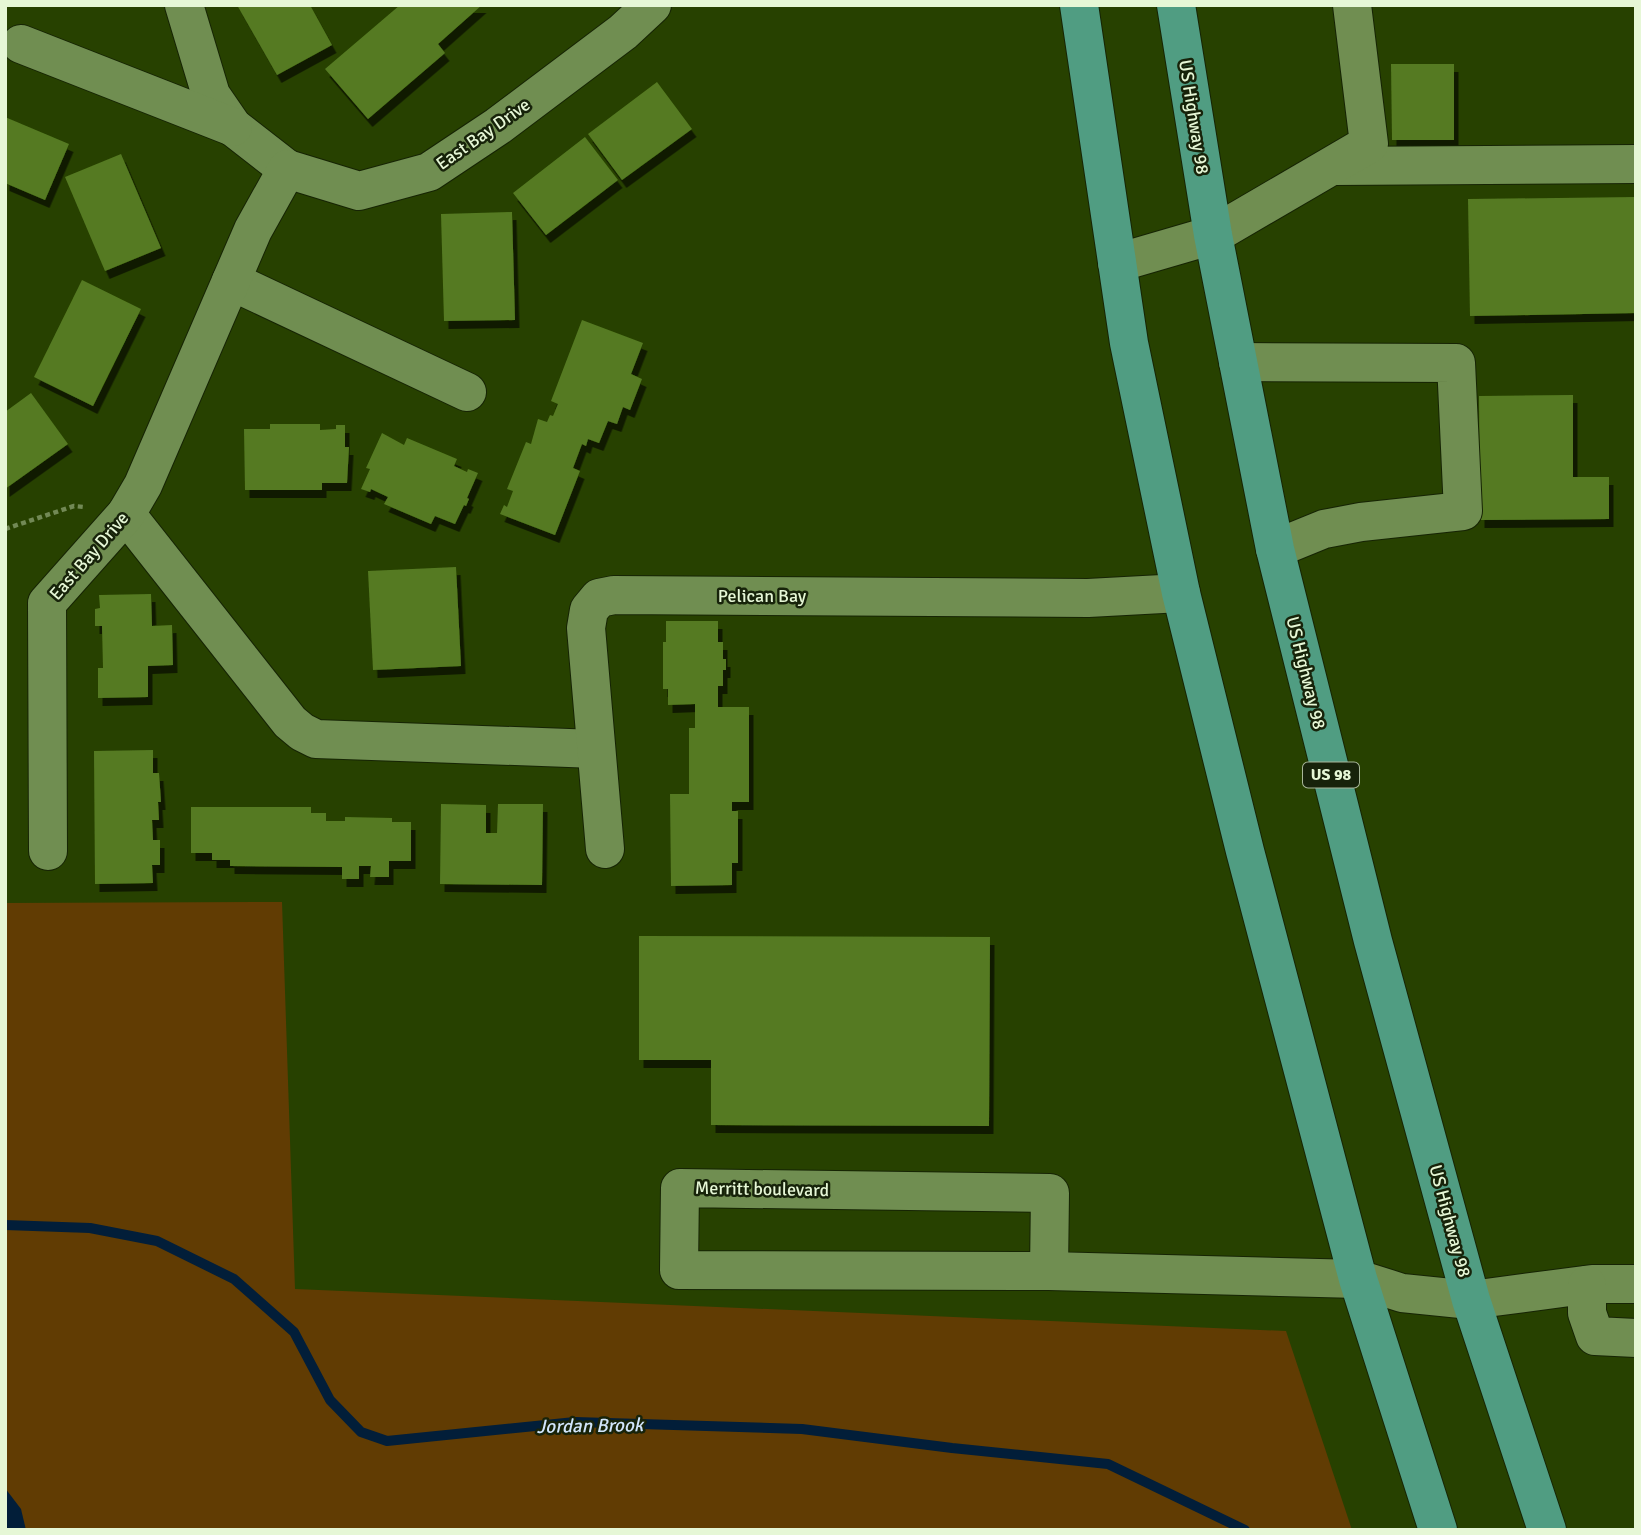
<svg xmlns="http://www.w3.org/2000/svg" width="1641" height="1535" viewBox="0 0 1641 1535" font-family="Signika,sans-serif">
<defs>
<filter id="shadow"><feDropShadow dx="4.5" dy="8" stdDeviation="0" flood-color="#0009"/></filter>
</defs>
<rect width="100%" height="100%" fill="#274100"/>
<!-- green -->
<path fill="#613c03" d="M282,902L295,1289L1286,1331L1352,1530H5V903Z"/>
<!-- water -->
<path fill="#021e39" d="M5,1488L21,1509L26,1530H5Z"/>
<g fill="none" stroke-linecap="round" stroke-linejoin="round">
<!-- stream -->
<path stroke="#021e39" stroke-width="10" d="M5,1225L90,1228L157,1241L234,1279L294,1332L330,1400L361,1432L387,1441L575,1422L802,1429L952,1448L1108,1464L1245,1530"/>
</g>
<!-- building -->
<g fill="#547a22" filter="url(#shadow)">
<path d="M237,5H310L332,45L277,75Z"/>
<path d="M400,5H482L438,44L445,53L368,119L325,69Z"/>
<path d="M1391,64H1454V140H1392Z"/>
<path d="M657,82L692,129L622,180L588,134Z"/>
<path d="M5,117L69,144L45,200L5,183Z"/>
<path d="M585,137L618,180L546,235L513,193Z"/>
<path d="M121,154L161,248L105,271L65,177Z"/>
<path d="M1636,197V313L1470,316L1468,199Z"/>
<path d="M512,212L515,320L444,321L441,214Z"/>
<path d="M82,280L141,309L93,406L34,377Z"/>
<path d="M582,320L643,343L631,374L642,379L630,410L623,407L617,424L608,421L599,443L588,439L586,446L582,444L573,468L580,471L555,535L500,514L504,505L507,507L513,491L507,489L526,442L531,444L538,419L547,422L550,415L553,416L558,404L551,401Z"/>
<path d="M31,393L68,444L5,489V412Z"/>
<path d="M1573,395V477H1609V519L1480,520L1479,396Z"/>
<path d="M270,424H320V430L336,429V425H345V447H349L347,483H322V490H245L244,429H270Z"/>
<path d="M382,433L404,445L407,438L457,459L454,466L467,472L468,469L478,473L467,498L469,499L466,506L464,505L455,524L435,516L431,524L384,504L388,497L371,489L370,492L361,489L370,469L366,468Z"/>
<path d="M456,567L461,666L373,670L368,571Z"/>
<path d="M151,594L152,626L172,625L173,665L148,666V697L98,698V668H103L102,626H95V609L100,608L99,595Z"/>
<path d="M666,621H718V642H723V659H726V670H723V686H718V707H749V802H732V811H738V863H732V885L671,886L670,794H689V728H695V704L668,705V689H663V642H666Z"/>
<path d="M153,750V773H159L161,802H158L159,820H152L153,840H160V865H152L153,883L95,884L94,751Z"/>
<path d="M441,804L486,805V833H497L498,804H543L542,885L440,884Z"/>
<path d="M191,807H311V813H326V821H345V817L392,818V822H411V861H389V877H370L371,866H359V879H342V867L230,866V860H212V853H191Z"/>
<path d="M639,936L990,937L989,1126L711,1125V1060H639Z"/>
</g>
<g fill="none" stroke-linecap="round" stroke-linejoin="round">
<!-- minor casing -->
<g stroke="#162404" stroke-width="40">
<g id="minor">
<path d="M184,5L211,95L233,127L287,169"/>
<path d="M21,44L233,127"/>
<path d="M1333,166L1636,164"/>
<path d="M1117,263L1213,235L1369,144L1352,5"/>
<path d="M231,281L467,392"/>
<path d="M1238,362L1456,363L1463,511L1361,522L1324,529L1275,549"/>
<path d="M126,514L290,722L302,732L316,739L596,749"/>
<path d="M605,849L586,628L589,610L599,598L614,595L1088,598L1181,593"/>
<path d="M48,851L47,603L126,514L143,485L253,230L287,169L359,191L429,172L498,126L623,32L652,5"/>
<path d="M1049,1271L1050,1193L680,1188L679,1270L1049,1271L1358,1279L1402,1293L1471,1300L1592,1284H1636"/>
<path d="M1587,1285V1313L1595,1336L1636,1338"/>
</g>
</g>
<!-- major casing -->
<g stroke="#162404" stroke-width="40">
<g id="major">
<path d="M1079,5L1129,343L1181,593L1245,851L1358,1279L1438,1530"/>
<path d="M1176,5L1213,235L1275,549L1373,941L1471,1300L1547,1530"/>
</g>
</g>
<!-- path -->
<path stroke="#728955" stroke-width="4.5" stroke-dasharray="5 3.5" stroke-linecap="butt" d="M5,529L74,506L84,507"/>
<!-- minor -->
<use href="#minor" stroke="#708e51" stroke-width="38"/>
<!-- major -->
<use href="#major" stroke="#509d82" stroke-width="38"/>
</g>
<g text-anchor="middle" dominant-baseline="central" stroke-width="5" stroke-linejoin="round" paint-order="stroke">
<!-- shield labels -->
<rect fill="#17230a" stroke="#a8b799" stroke-width="2" x="1303" y="762.5" width="56" height="25" rx="5"/>
<g font-size="16" font-weight="bold" fill="#e6f7d6">
<text x="1331" y="775">US 98</text>
</g>
<!-- street labels -->
<g font-size="18" fill="#e6f7d6" stroke="#17230a">
<text transform="translate(1194 117) rotate(81)">US Highway 98</text>
<text transform="translate(483 134) rotate(-35)">East Bay Drive</text>
<text transform="translate(89 556) rotate(-49)">East Bay Drive</text>
<text x="762" y="596">Pelican Bay</text>
<text transform="translate(1306 673) rotate(76)">US Highway 98</text>
<text transform="translate(762 1189) rotate(1)">Merritt boulevard</text>
<text transform="translate(1450 1221) rotate(75)">US Highway 98</text>
</g>
<!-- water labels -->
<g font-size="19" font-style="italic" fill="#d2e6fc" stroke="#17230a">
<text transform="translate(590 1426) rotate(-1)">Jordan Brook</text>
</g>
</g>
<!-- border -->
<rect width="1641" height="1535" fill="none" stroke="#e6f7d6" stroke-width="14"/>
</svg>
